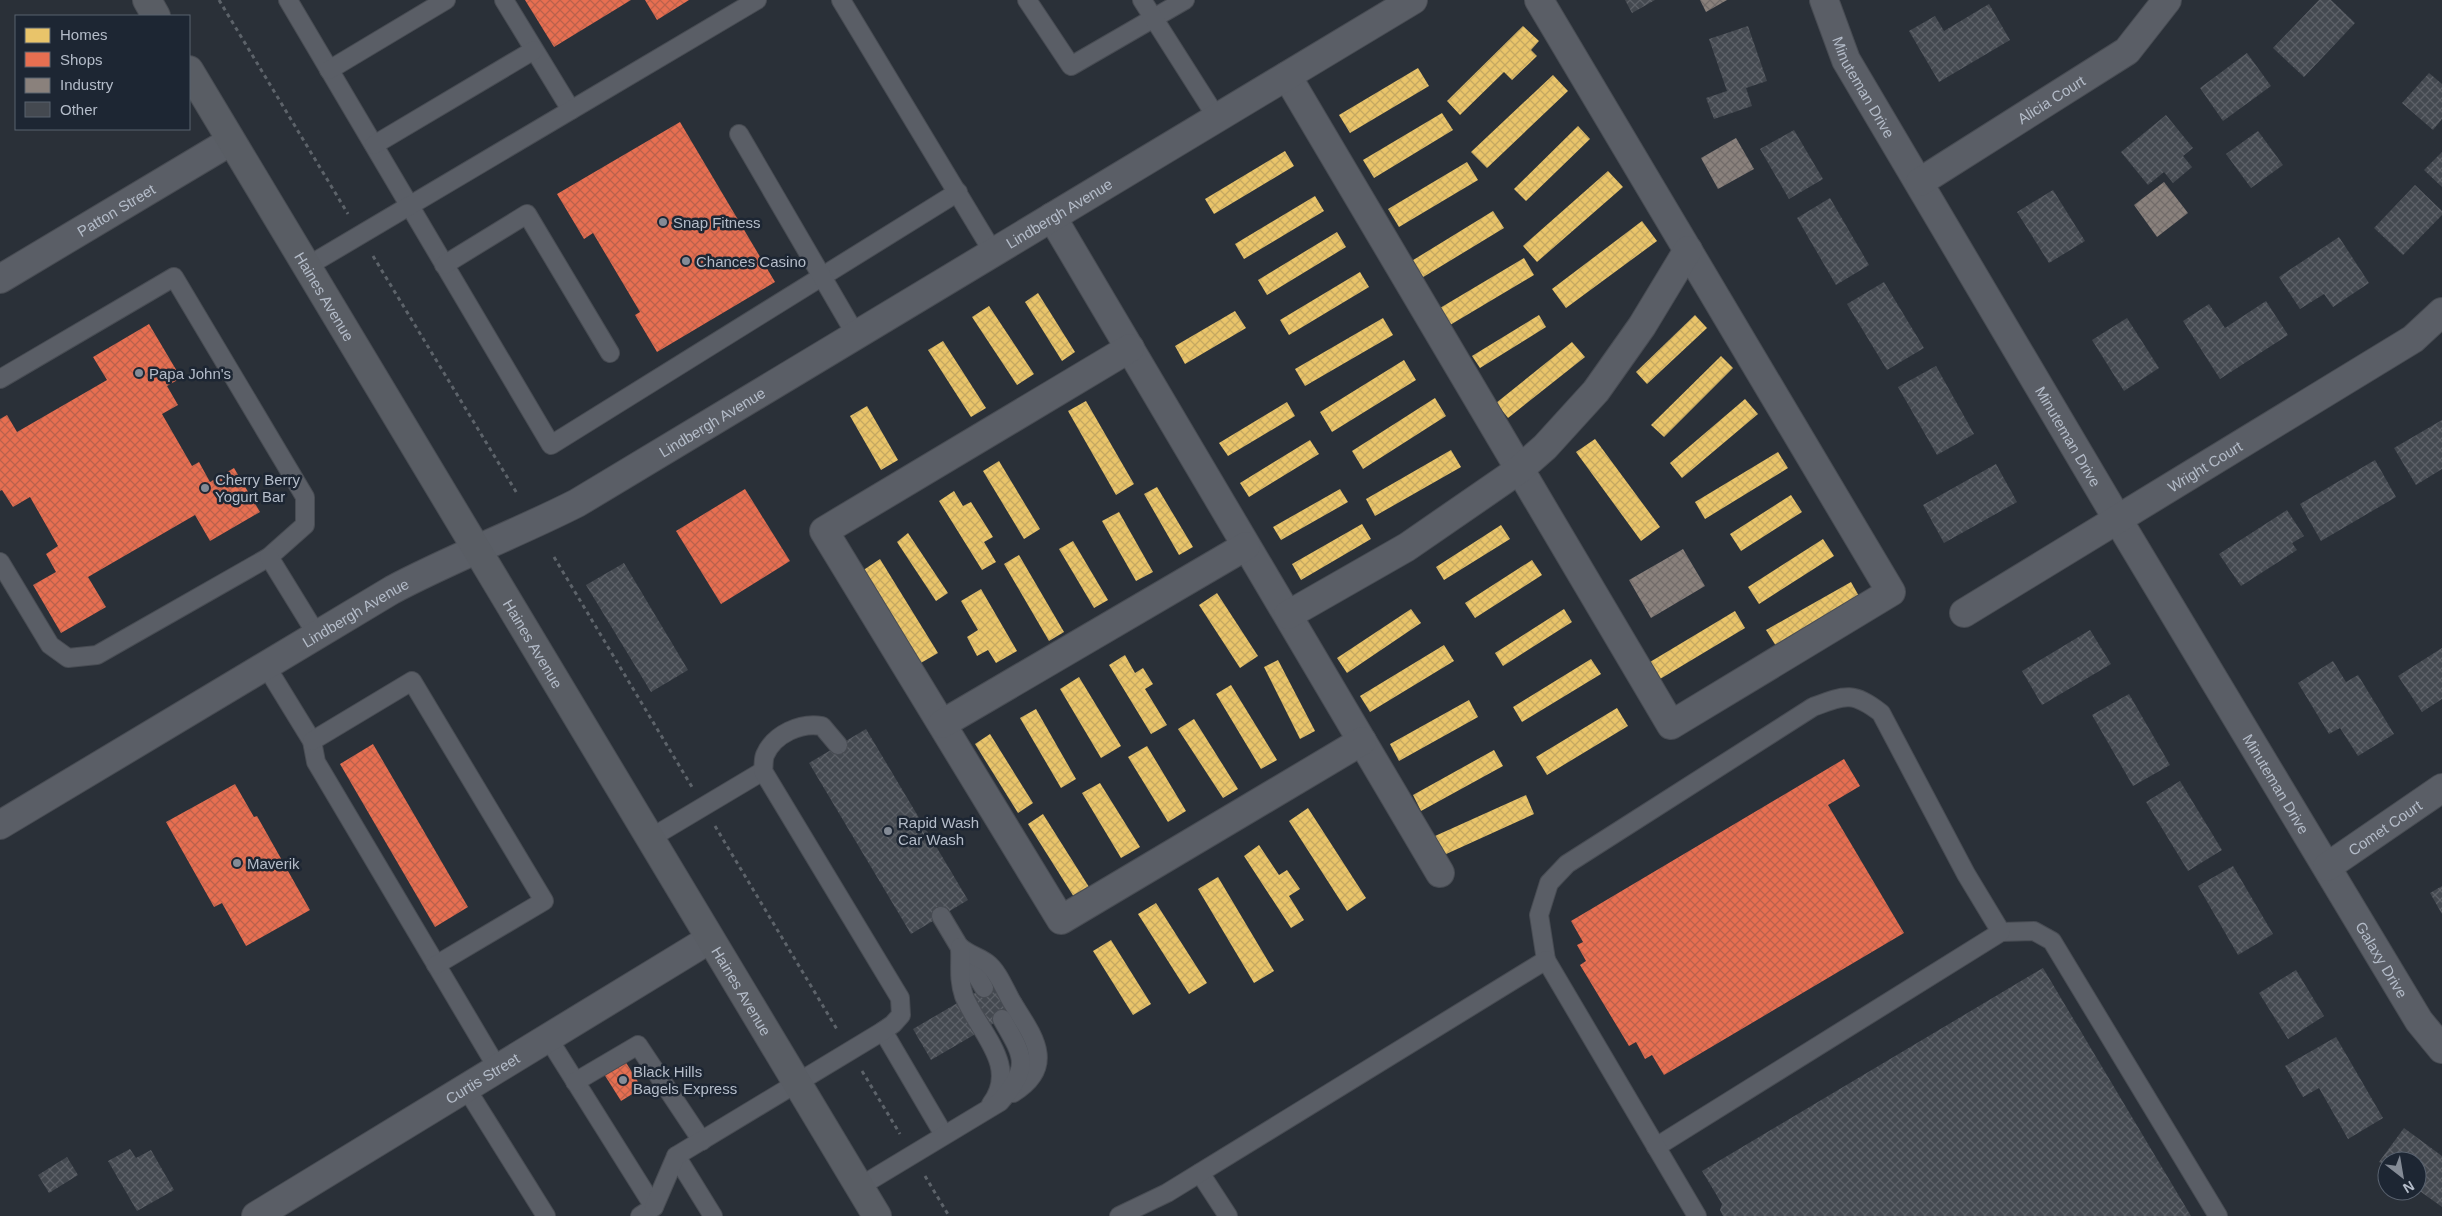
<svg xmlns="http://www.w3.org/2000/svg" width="2442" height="1216" viewBox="0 0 2442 1216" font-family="Helvetica,sans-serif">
<defs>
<pattern id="homes-cross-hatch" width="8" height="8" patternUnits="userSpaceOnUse" patternTransform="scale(1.25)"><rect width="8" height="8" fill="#e9c46a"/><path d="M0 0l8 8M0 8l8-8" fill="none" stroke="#c5a861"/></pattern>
<pattern id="shops-cross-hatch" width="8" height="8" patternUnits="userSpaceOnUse" patternTransform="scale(1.25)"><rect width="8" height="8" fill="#e76f51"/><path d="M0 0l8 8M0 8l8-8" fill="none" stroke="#bb614c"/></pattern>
<pattern id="industry-cross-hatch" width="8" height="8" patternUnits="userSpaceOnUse" patternTransform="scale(1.25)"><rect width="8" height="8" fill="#8a817c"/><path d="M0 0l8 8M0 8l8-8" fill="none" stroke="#716b69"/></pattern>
<pattern id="building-cross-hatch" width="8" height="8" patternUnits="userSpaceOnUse" patternTransform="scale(1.25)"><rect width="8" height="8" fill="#444950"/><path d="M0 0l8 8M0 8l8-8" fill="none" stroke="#5d6168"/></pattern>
</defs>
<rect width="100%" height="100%" fill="#2a3038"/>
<!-- homes -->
<g fill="url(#homes-cross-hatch)">
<path d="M1523,26L1539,41L1531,50L1537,56L1512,80L1504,72L1460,115L1447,101Z"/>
<path d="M1418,68L1429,86L1350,133L1339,115Z"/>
<path d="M1553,75L1568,91L1487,168L1471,152Z"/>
<path d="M1442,113L1453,130L1374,178L1363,160Z"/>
<path d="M1578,126L1590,139L1526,201L1514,189Z"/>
<path d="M1285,151L1294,166L1214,214L1205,199Z"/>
<path d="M1467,162L1478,180L1399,227L1388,209Z"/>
<path d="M1608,171L1623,187L1537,262L1523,246Z"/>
<path d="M1315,196L1324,211L1244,259L1235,244Z"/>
<path d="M1493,211L1504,228L1420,279L1410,262Z"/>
<path d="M1642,221L1657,241L1566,308L1552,289Z"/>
<path d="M1337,232L1346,247L1267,295L1258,280Z"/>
<path d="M1524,258L1534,275L1450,325L1440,308Z"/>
<path d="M1360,272L1369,287L1289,335L1280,320Z"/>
<path d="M1038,293L1075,352L1062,361L1025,302Z"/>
<path d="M989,306L1034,374L1017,385L972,317Z"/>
<path d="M1235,311L1246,328L1185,364L1175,346Z"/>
<path d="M1539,315L1546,327L1480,368L1472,356Z"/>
<path d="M1695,315L1707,328L1647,384L1636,372Z"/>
<path d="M1383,318L1393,335L1305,386L1295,369Z"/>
<path d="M943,341L986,408L971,417L928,350Z"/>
<path d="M1572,342L1585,357L1508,418L1496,403Z"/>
<path d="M1721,356L1733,368L1664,437L1651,425Z"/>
<path d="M1404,360L1416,380L1332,432L1320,412Z"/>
<path d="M1435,398L1446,416L1363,469L1352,451Z"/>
<path d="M1745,399L1758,414L1682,478L1670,463Z"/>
<path d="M1086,401L1134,484L1116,495L1068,411Z"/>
<path d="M1287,402L1295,416L1228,456L1219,443Z"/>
<path d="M867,406L898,460L881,470L850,416Z"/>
<path d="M1595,439L1660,527L1641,541L1576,452Z"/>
<path d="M1310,440L1319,454L1249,497L1240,483Z"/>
<path d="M1451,450L1461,467L1375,516L1366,499Z"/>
<path d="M1778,452L1788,468L1705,519L1695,502Z"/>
<path d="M999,461L1040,529L1024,539L983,471Z"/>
<path d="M1157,487L1193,547L1179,555L1144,494Z"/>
<path d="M1340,489L1348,502L1281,540L1273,527Z"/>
<path d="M954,491L963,506L971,502L993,537L984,542L996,562L982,570L939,501Z"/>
<path d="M1791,495L1802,512L1741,551L1730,534Z"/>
<path d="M1119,512L1153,572L1136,581L1102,521Z"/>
<path d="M1362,524L1371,539L1301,580L1292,564Z"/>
<path d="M1501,525L1510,539L1444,580L1436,567Z"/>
<path d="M908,533L948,593L936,601L897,542Z"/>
<path d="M1823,539L1834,556L1759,604L1748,587Z"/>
<path d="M1073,541L1108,600L1094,608L1059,549Z"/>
<path d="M1019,555L1064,632L1049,641L1004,564Z"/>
<path d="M880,559L938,653L919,664L862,571Z"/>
<path d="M1532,560L1542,575L1475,618L1465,603Z"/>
<path d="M1851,582L1860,598L1776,646L1766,630Z"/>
<path d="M981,589L1017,651L996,663L988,650L977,656L967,637L978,630L961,601Z"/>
<path d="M1217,593L1258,656L1240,668L1199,605Z"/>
<path d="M1411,609L1421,623L1347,673L1337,658Z"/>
<path d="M1564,609L1572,622L1503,666L1495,653Z"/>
<path d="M1735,611L1745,628L1660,679L1650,662Z"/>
<path d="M1444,645L1454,661L1370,712L1360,696Z"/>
<path d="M1125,655L1135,673L1143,668L1153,684L1145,689L1167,725L1151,734L1109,665Z"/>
<path d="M1591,659L1601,674L1522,722L1513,707Z"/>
<path d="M1278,660L1315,731L1300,739L1264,667Z"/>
<path d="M1079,677L1121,746L1101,758L1060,689Z"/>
<path d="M1231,685L1277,760L1261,769L1216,694Z"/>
<path d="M1469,700L1478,717L1399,761L1390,744Z"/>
<path d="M1617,708L1628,726L1547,775L1536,757Z"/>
<path d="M1036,709L1076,779L1061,788L1020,718Z"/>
<path d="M1194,719L1238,789L1223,798L1178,729Z"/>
<path d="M990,734L1033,803L1018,813L975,744Z"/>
<path d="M1147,746L1186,811L1168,822L1128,757Z"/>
<path d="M1494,750L1503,766L1421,811L1413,795Z"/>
<path d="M1100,783L1140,847L1121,858L1082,793Z"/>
<path d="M1526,795L1534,814L1444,855L1435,836Z"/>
<path d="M1308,808L1366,898L1347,911L1289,821Z"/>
<path d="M1043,814L1089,887L1074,897L1028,824Z"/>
<path d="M1259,845L1279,875L1287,870L1300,889L1289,896L1304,920L1291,928L1244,856Z"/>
<path d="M1218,877L1274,971L1254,983L1198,889Z"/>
<path d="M1156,903L1207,983L1189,994L1138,914Z"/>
<path d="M1111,940L1151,1004L1133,1015L1093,951Z"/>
</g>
<!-- shops -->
<g fill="url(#shops-cross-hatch)">
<path d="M525,0H631L554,47Z"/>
<path d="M645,0H689L657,20Z"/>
<path d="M680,122L775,282L657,352L635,315L640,312L593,233L584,239L557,194Z"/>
<path d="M149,324L181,378L167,386L178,405L162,414L192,466L199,462L210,482L234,468L260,512L210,541L195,515L88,577L106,607L61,633L33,585L56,572L46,554L58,546L30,497L13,507L2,490L0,491V419L7,415L17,432L107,380L93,357Z"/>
<path d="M745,489L790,561L721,604L676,531Z"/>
<path d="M373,744L468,907L435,927L340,764Z"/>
<path d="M1844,759L1860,786L1828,805L1904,933L1664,1075L1652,1055L1645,1059L1636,1042L1629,1046L1580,965L1586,961L1577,945L1583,942L1571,921Z"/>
<path d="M235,784L254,817L257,816L310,910L246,946L222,903L214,907L166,822Z"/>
<path d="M625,1061L642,1088L621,1101L604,1074Z"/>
</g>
<!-- industry -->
<g fill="url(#industry-cross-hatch)">
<path d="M1700,0H1727L1706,12Z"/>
<path d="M1736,138L1754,169L1718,189L1701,158Z"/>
<path d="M2164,182L2188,213L2157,237L2134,205Z"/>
<path d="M1683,549L1705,586L1651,618L1629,580Z"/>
</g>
<!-- building -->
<g fill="url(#building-cross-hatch)">
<path d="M1625,0H1655L1632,13Z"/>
<path d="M2319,0H2331L2355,23L2304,77L2273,48Z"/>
<path d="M1989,4L2010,40L1939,82L1909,31L1935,16L1944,31Z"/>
<path d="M1748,26L1767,81L1746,88L1752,106L1714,119L1706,98L1727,91L1709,39Z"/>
<path d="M2247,53L2271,86L2223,121L2200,88Z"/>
<path d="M2429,73L2442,84V119L2433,130L2402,103Z"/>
<path d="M2166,115L2193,148L2183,156L2192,167L2173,183L2164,172L2148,185L2121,152Z"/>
<path d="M1794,130L1823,179L1789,199L1760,149Z"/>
<path d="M2258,131L2283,165L2251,188L2226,154Z"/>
<path d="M2442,152V187L2424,170Z"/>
<path d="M2415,185L2442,211V215L2403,255L2374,228Z"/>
<path d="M2053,190L2085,241L2049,263L2017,212Z"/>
<path d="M1830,198L1869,265L1836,285L1797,218Z"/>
<path d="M2339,237L2369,283L2333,307L2324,294L2300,309L2279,277Z"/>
<path d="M1884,282L1924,348L1887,370L1847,304Z"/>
<path d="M2266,301L2288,335L2220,379L2183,321L2209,304L2225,328Z"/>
<path d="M2127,318L2159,368L2124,391L2092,340Z"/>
<path d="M1936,366L1974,434L1937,455L1898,387Z"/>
<path d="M2442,420V469L2416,485L2394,448Z"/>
<path d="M2375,460L2396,497L2321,541L2300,504Z"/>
<path d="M1996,464L2017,502L1944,543L1923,505Z"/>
<path d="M2287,510L2304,536L2292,543L2297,550L2241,586L2219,554Z"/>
<path d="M624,563L688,670L651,692L586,585Z"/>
<path d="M2090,630L2111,664L2042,705L2022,671Z"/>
<path d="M2442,648V699L2422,712L2398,676Z"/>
<path d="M2333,661L2346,682L2358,675L2394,734L2358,756L2340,728L2329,734L2298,683Z"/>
<path d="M2129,694L2170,765L2133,786L2092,715Z"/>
<path d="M866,729L968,900L911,934L809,763Z"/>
<path d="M2180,781L2222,850L2188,871L2146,802Z"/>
<path d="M2233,866L2273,934L2238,955L2198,886Z"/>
<path d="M2442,886V914L2430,893Z"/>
<path d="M2043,968L2191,1216H1723L1720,1210L1722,1204L1702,1171Z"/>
<path d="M2296,970L2324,1016L2288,1039L2259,993Z"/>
<path d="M1007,974L1025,1005L931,1060L913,1029Z"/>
<path d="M2336,1037L2383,1118L2348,1139L2319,1088L2303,1097L2285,1066Z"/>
<path d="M2404,1128L2442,1156V1207L2417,1189V1161H2387V1167L2379,1162Z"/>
<path d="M130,1149L136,1158L151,1150L174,1190L137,1211L108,1161Z"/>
<path d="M67,1157L78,1175L49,1193L38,1175Z"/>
</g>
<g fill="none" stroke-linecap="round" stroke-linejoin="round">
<!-- service casing -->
<g stroke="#484c53" stroke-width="20">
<g id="service">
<path d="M288,0L551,445L958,192"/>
<path d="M504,0L571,110"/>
<path d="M841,0L993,252"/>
<path d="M1027,0L1071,66L1185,0"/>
<path d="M1142,0L1217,118"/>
<path d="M329,70L446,0"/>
<path d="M739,134L856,335"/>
<path d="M374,145L534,50"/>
<path d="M444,265L527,214L610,353"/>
<path d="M306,267L757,0"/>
<path d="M0,379L174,277L305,497V525L269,557L97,655L68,658L50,645L0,562"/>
<path d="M269,557L317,635"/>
<path d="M266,666L312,741L316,762L498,1069"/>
<path d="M312,741L412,681L544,901L436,965"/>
<path d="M649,839L763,771"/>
<path d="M941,916L984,988"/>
<path d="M2001,932L2034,931L2052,941L2218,1216"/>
<path d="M960,947C969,955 979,957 987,963C998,971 1005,990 1012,1002C1032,1035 1058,1065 1013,1093"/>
<path d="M960,947C961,966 958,978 964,996C978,1031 1020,1066 991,1104"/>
<path d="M1546,960L1539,915L1549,883L1567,864L1813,707C1845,695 1853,691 1881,713L1966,874L2001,932L1656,1147"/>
<path d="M883,1031L944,1135"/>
<path d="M548,1038L654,1207L640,1216"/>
<path d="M575,1082L638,1045L702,1141"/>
<path d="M466,1088L546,1216"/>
<path d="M676,1156L713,1216"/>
<path d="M1200,1173L1228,1216"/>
<path d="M859,1187L1000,1102C1031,1066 1024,1057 1002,1019"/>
<path d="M654,1207L676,1156L883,1031L893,1024L901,1015L900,998L763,771C764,766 763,760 765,755C774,734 801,722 822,726L838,745"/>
<path d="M1119,1216L1167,1193L1546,960L1697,1216"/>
</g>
</g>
<!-- minor casing -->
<g stroke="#484c53" stroke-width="30">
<g id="minor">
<path id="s1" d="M1824,0L1846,60L2118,520L2419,1021L2442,1049"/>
<path d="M1287,76L1671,725L1891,592L1539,0"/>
<path id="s2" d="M1920,182L2127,51L2167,0"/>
<path d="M1052,217L1440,873"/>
<path id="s3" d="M0,279L231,141"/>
<path d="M1130,348L824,531L1061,920L1362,741"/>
<path id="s4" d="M1964,613L2413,339L2442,312"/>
<path d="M1288,615L1407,547L1520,469L1545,447L1596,391L1642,326L1688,250"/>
<path d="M942,724L1246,546"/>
<path id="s5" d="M0,825L392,590C452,558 516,534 577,503L1413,0"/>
<path id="s6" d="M2327,867L2442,788"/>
<path id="s7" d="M256,1216L710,939"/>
</g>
</g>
<!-- secondary casing -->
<g stroke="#484c53" stroke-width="30">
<g id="secondary">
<path d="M147,0L156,16"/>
<path id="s8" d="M189,70L877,1216"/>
</g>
</g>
<!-- path -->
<g stroke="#5d636a" stroke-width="3" stroke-dasharray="4 4" stroke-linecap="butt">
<path d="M219,0L348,214"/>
<path d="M373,256L518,495"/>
<path d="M554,557L692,787"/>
<path d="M715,826L838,1031"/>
<path d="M862,1071L900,1134"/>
<path d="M925,1176L949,1216"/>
</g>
<!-- service -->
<use href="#service" stroke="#5a5e66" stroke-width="18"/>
<!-- minor -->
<use href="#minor" stroke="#5a5e66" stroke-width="28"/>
<!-- secondary -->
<use href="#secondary" stroke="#595d64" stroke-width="28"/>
</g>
<!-- markers -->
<g fill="#848b96" stroke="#1d2633" stroke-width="2">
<circle cx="663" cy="222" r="5"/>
<circle cx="686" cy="261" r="5"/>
<circle cx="139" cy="373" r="5"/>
<circle cx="205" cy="488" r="5"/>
<circle cx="888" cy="831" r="5"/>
<circle cx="237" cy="863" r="5"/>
<circle cx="623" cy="1080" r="5"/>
</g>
<g text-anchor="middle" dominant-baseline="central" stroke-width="5" stroke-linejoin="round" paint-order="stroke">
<!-- street labels -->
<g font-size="15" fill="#b4bcc9" stroke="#1d2633">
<text stroke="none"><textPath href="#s1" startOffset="96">Minuteman Drive</textPath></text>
<text stroke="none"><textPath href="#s2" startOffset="155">Alicia Court</textPath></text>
<text stroke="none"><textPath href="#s3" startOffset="135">Patton Street</textPath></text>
<text stroke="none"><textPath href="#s5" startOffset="1224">Lindbergh Avenue</textPath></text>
<text stroke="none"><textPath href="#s8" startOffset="264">Haines Avenue</textPath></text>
<text stroke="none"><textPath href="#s5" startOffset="819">Lindbergh Avenue</textPath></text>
<text stroke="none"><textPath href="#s1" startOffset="501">Minuteman Drive</textPath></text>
<text stroke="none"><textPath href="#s4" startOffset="282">Wright Court</textPath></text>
<text stroke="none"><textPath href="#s5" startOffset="414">Lindbergh Avenue</textPath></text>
<text stroke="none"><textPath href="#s8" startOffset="669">Haines Avenue</textPath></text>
<text stroke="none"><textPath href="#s1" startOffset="906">Minuteman Drive</textPath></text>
<text stroke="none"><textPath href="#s6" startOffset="70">Comet Court</textPath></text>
<text stroke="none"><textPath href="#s1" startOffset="1111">Galaxy Drive</textPath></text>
<text stroke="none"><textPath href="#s8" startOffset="1074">Haines Avenue</textPath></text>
<text stroke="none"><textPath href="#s7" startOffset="265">Curtis Street</textPath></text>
</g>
<!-- poi labels -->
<g font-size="15" fill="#b4bcc9" stroke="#1d2633" text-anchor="start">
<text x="673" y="222">Snap Fitness</text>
<text x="696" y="261">Chances Casino</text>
<text x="149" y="373">Papa John's</text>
<text x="215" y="479">Cherry Berry<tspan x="215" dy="17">Yogurt Bar</tspan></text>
<text x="898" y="822">Rapid Wash<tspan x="898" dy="17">Car Wash</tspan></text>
<text x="247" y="863">Maverik</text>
<text x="633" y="1071">Black Hills<tspan x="633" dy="17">Bagels Express</tspan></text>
</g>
</g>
<!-- legend -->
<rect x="15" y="15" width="175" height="115" fill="#1d2633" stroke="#59626f"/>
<rect x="25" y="28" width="25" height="15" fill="#e9c46a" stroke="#59626f"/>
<text x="60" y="40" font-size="15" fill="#b4bcc9">Homes</text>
<rect x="25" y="52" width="25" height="15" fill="#e76f51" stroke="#59626f"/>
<text x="60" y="65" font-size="15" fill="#b4bcc9">Shops</text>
<rect x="25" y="78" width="25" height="15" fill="#8a817c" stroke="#59626f"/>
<text x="60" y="90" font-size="15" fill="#b4bcc9">Industry</text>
<rect x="25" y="102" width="25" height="15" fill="#444950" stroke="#59626f"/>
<text x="60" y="115" font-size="15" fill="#b4bcc9">Other</text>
<!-- north arrow -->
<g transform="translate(2402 1176) rotate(149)"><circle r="24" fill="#1d2633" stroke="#59626f"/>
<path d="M0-4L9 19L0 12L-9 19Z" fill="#848b96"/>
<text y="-8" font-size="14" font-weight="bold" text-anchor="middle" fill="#b4bcc9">N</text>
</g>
</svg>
